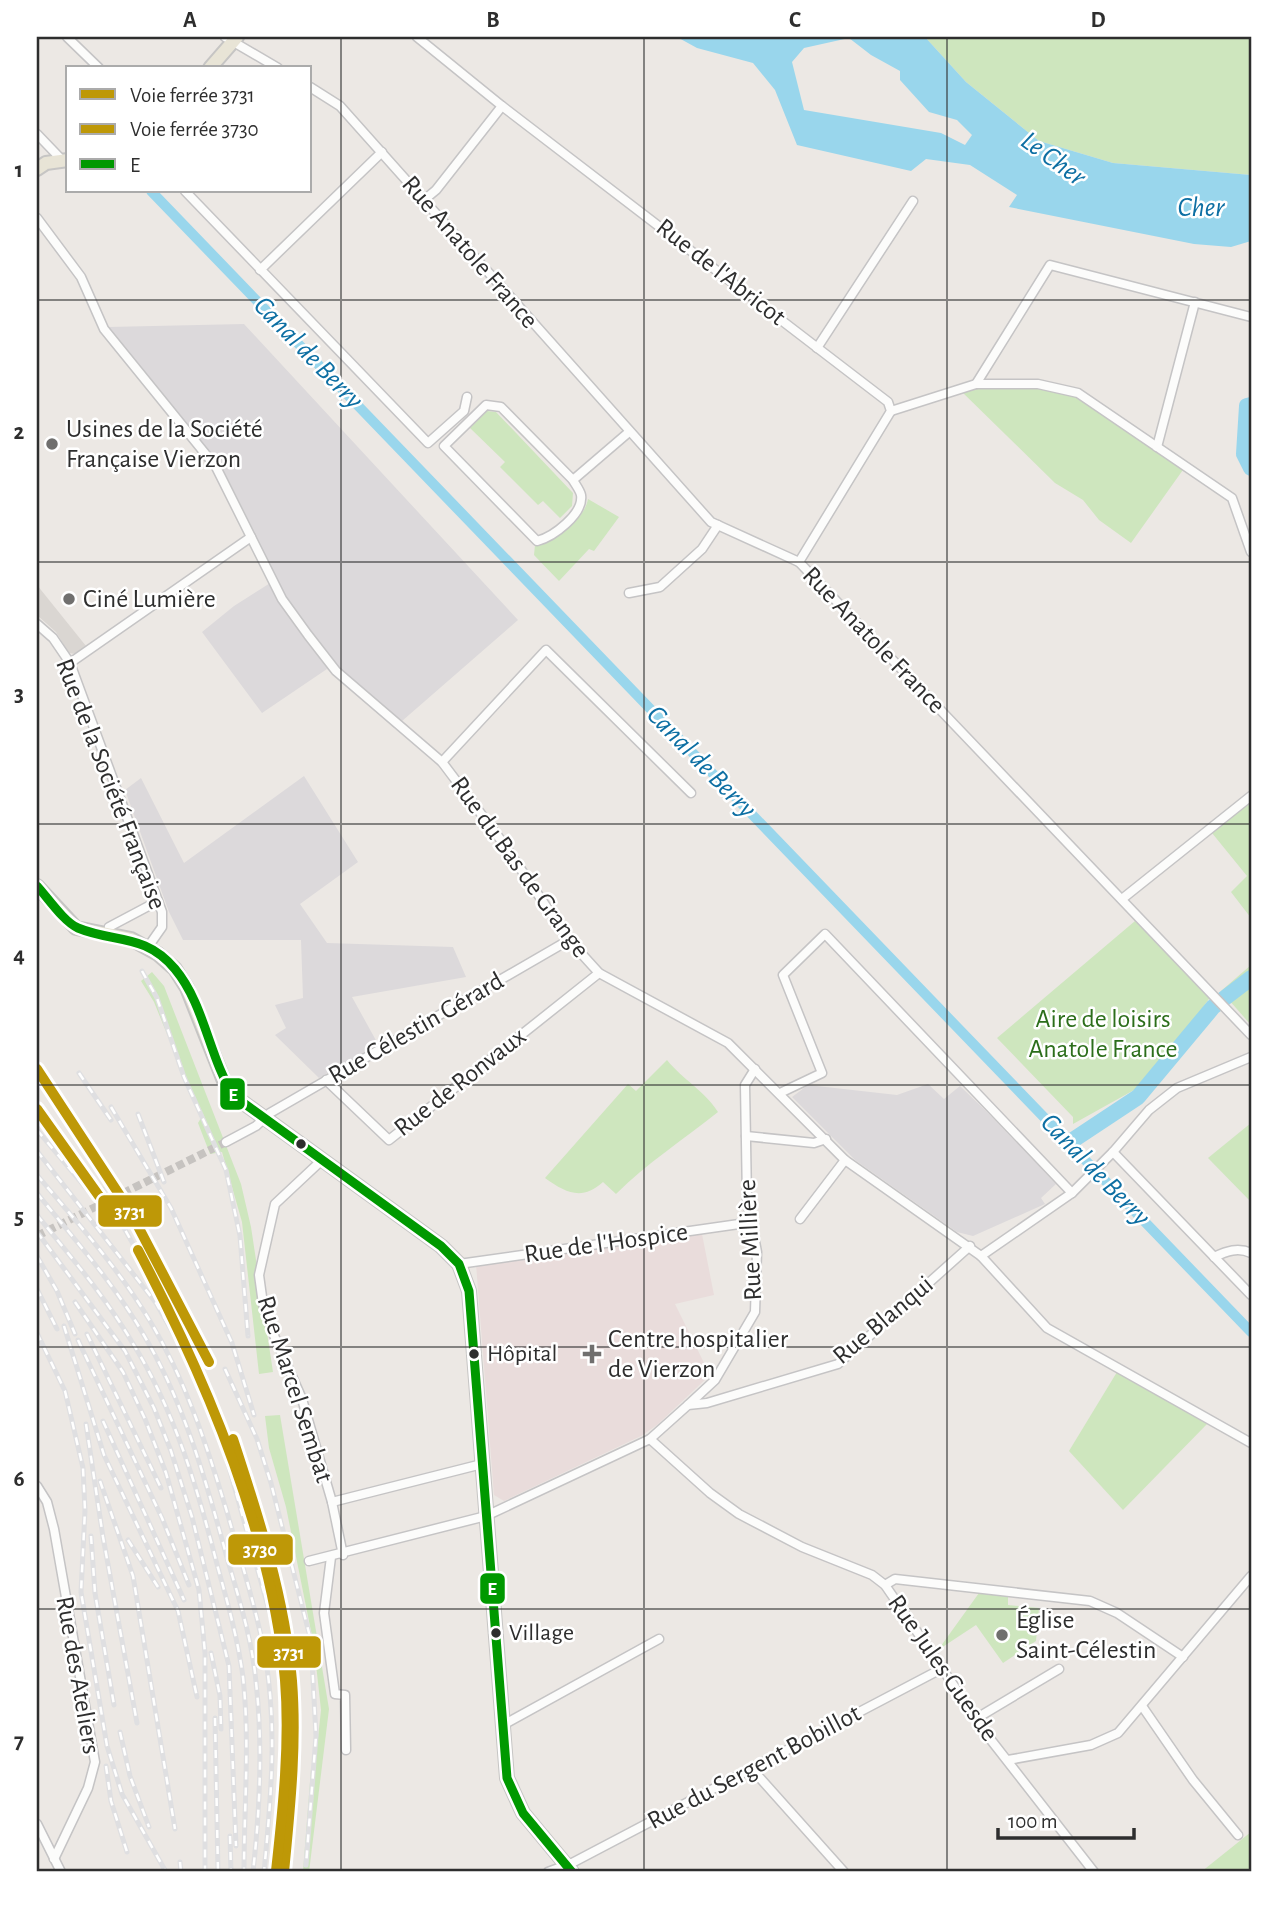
<svg xmlns="http://www.w3.org/2000/svg" width="1288" height="1909" viewBox="0 0 1288 1909" font-family="'Alegreya Sans',sans-serif">
<rect width="100%" height="100%" fill="#ece8e4"/>
<!-- industrial -->
<g fill="#dcd9db">
<path d="M244,324L518,620L394,728L327,669L262,713L202,632L234,606L275,580L221,466L108,327Z"/>
<path d="M304,776L358,862L300,904L327,943L453,947L466,977L352,997L378,1044L319,1078L275,1035L286,1028L275,1005L303,998L301,940H183L169,912L125,790L141,778L184,863Z"/>
<path d="M928,1084L944,1099L960,1086L986,1111L1056,1184L1041,1198L1045,1204L973,1236L957,1232L855,1160L792,1097L808,1085L897,1095Z"/>
</g>
<!-- medical -->
<path fill="#e9dcdb" d="M702,1234L714,1295L675,1304L710,1375L657,1425L641,1436L504,1501L494,1495L476,1264Z"/>
<!-- green -->
<g fill="#cee6be">
<path d="M925,37H1251V175L1113,163L1039,141L966,82Z"/>
<path d="M973,386H1038L1077,396L1185,467L1131,543L1099,520L1083,500L1055,483L961,391Z"/>
<path d="M487,411L496,412L573,493L572,506L560,518L543,501L538,505L500,467L505,462L470,428Z"/>
<path d="M588,499L619,517L594,551L589,549L559,581L534,555L535,545C555,540 584,521 588,499Z"/>
<path d="M1251,801V918L1231,892L1247,876L1212,833Z"/>
<path d="M1135,921L1211,996L1152,1080L1073,1124V1117L997,1038Z"/>
<path d="M1251,965V1025L1221,991Z"/>
<path d="M152,972L164,986L241,1184L251,1227L273,1372L259,1374L242,1222L222,1152L210,1154L198,1123L201,1118L154,1002L141,981Z"/>
<path d="M667,1060C683,1080 704,1090 718,1112C683,1140 647,1163 616,1194L603,1182C582,1201 566,1193 545,1178L628,1084L636,1091Z"/>
<path d="M1251,1123V1202L1208,1158Z"/>
<path d="M1117,1372L1208,1423L1123,1510L1069,1451Z"/>
<path d="M280,1415L329,1709L309,1872H303L311,1769L315,1766L321,1710L314,1646L286,1507L269,1448L265,1416Z"/>
<path d="M979,1593L1008,1596V1605L1039,1608L1036,1641L1003,1663L976,1625L938,1650Z"/>
<path d="M1251,1832V1872H1201Z"/>
</g>
<!-- plaza -->
<path fill="#dad6d2" d="M37,585L86,646L75,654L69,653L56,632L37,615Z"/>
<!-- water -->
<path fill="#99d6ec" fill-rule="evenodd" d="M677,37H925L966,82L1039,141L1113,163L1251,175V241L1231,247L1194,244L1009,207L1017,195L970,165L926,159L911,171L797,145L775,90L753,63L697,48ZM849,38L871,55L900,71V80L929,112L957,120L972,135L965,145L941,133L804,110L792,62L804,48Z"/>
<g fill="none" stroke-linecap="round" stroke-linejoin="round">
<!-- canal -->
<path stroke="#99d6ec" stroke-width="10" d="M151,191L1251,1332"/>
<!-- river -->
<g stroke="#99d6ec" stroke-width="16">
<path d="M1251,405L1247,406L1244,454L1251,468"/>
<path d="M1067,1144L1138,1097L1213,1007L1251,978"/>
</g>
<!-- street-tunnel -->
<path stroke="#c6c3c0" stroke-width="8" stroke-dasharray="8 4" stroke-linecap="butt" d="M37,1236L226,1142"/>
<!-- street casing -->
<g stroke="#c5c4c5" stroke-width="11">
<g id="street">
<path d="M67,37L99,68"/>
<path d="M225,37L278,68"/>
<path d="M417,37L502,106"/>
<path d="M310,87L340,106L711,522L799,562L1251,1035"/>
<path d="M37,134L62,160"/>
<path d="M185,191L428,443L464,411L467,397"/>
<path d="M424,200L436,190L502,106L888,402L891,411L799,562"/>
<path d="M37,218L81,277L104,329L216,467L282,599L308,635L336,671L442,762L503,843L569,940L599,973L728,1043L845,1160L981,1256L1047,1328L1251,1443"/>
<path d="M260,270L382,152"/>
<path d="M817,348L913,201"/>
<path d="M976,384H1038L1078,393L1232,498L1251,552"/>
<path d="M486,405L501,407L573,480C575,484 580,490 581,495C584,514 553,537 537,541L444,446Z"/>
<path d="M891,411L976,384L1050,265L1251,317"/>
<path d="M1157,447L1195,302"/>
<path d="M573,480L629,432"/>
<path d="M629,593L660,587L702,549L718,525"/>
<path d="M37,624L53,638L70,663L162,912V927L148,947"/>
<path d="M70,663L251,537"/>
<path d="M442,762L546,650L691,793"/>
<path d="M1122,899L1251,796"/>
<path d="M109,927L158,901"/>
<path d="M326,1080L389,1140L599,973"/>
<path d="M780,1093L822,1073L783,975L825,934L1072,1193"/>
<path d="M746,1136L814,1143L826,1139"/>
<path d="M226,1142L256,1126L270,1113L569,940"/>
<path d="M1113,1152L1251,1295"/>
<path d="M322,1160L275,1204L259,1275L263,1304L272,1331L302,1399L332,1502L343,1555"/>
<path d="M800,1219L845,1160"/>
<path d="M981,1256L1072,1193L1113,1152L1149,1110L1177,1088L1251,1057"/>
<path d="M1214,1257C1227,1251 1238,1247 1251,1253"/>
<path d="M459,1264L753,1222"/>
<path d="M688,1405L715,1380L755,1312L757,1252L747,1200L745,1085L755,1069"/>
<path d="M650,1439L710,1493L739,1514L802,1547L872,1575L885,1585L991,1740L1094,1872"/>
<path d="M37,1486L47,1502L54,1529L95,1762L88,1788L54,1859"/>
<path d="M332,1502L482,1464"/>
<path d="M331,1557L324,1613L335,1694L345,1695L346,1750"/>
<path d="M309,1561L486,1516L650,1439L688,1405L707,1403L838,1364L970,1246"/>
<path d="M885,1585L895,1579L1090,1601L1117,1613L1183,1657"/>
<path d="M1142,1706L1193,1780L1238,1835"/>
<path d="M977,1718L1059,1669"/>
<path d="M503,1725L659,1639"/>
<path d="M1008,1760L1091,1745L1118,1733L1251,1576"/>
<path d="M752,1769L844,1872"/>
<path d="M37,1824L61,1872"/>
<path d="M548,1872L572,1863L943,1668"/>
</g>
</g>
<!-- primary casing -->
<g stroke="#c6c5c4" stroke-width="16">
<g id="primary">
<path d="M210,68L237,37"/>
<path d="M37,169L46,163L68,160"/>
<path d="M37,886L76,928L131,939L158,954L175,969L187,988L224,1081L234,1096L441,1246L459,1264L469,1291L507,1778L523,1813L572,1872"/>
</g>
</g>
<!-- street -->
<use href="#street" stroke="#fcfcfb" stroke-width="8"/>
<!-- primary -->
<use href="#primary" stroke="#e8e4d6" stroke-width="12"/>
<!-- rail casing -->
<g stroke="#dfdfe1" stroke-width="5">
<g id="rail">
<path d="M142,971L157,998L184,1077L226,1170L240,1236L248,1336"/>
<path d="M79,1073L111,1120"/>
<path d="M111,1107L171,1208L232,1343L254,1415"/>
<path d="M138,1114L164,1182"/>
<path d="M37,1130L107,1213"/>
<path d="M37,1151L156,1303L190,1363L223,1446L272,1621L283,1679L285,1749L276,1872"/>
<path d="M37,1175C76,1221 119,1269 150,1321C186,1381 207,1446 227,1512C240,1558 255,1604 264,1650C278,1723 271,1799 264,1872"/>
<path d="M102,1189L163,1297"/>
<path d="M37,1193C73,1238 113,1282 142,1332C183,1400 205,1477 226,1554C238,1596 252,1638 256,1682C263,1745 260,1809 253,1872"/>
<path d="M37,1215C70,1256 105,1296 132,1342C175,1411 198,1490 218,1568C228,1604 238,1640 243,1677C250,1742 244,1807 244,1872"/>
<path d="M37,1232L125,1351L154,1408L171,1451L192,1517L229,1666L236,1846"/>
<path d="M37,1256L57,1291L75,1334"/>
<path d="M37,1289L57,1329"/>
<path d="M75,1302L123,1372L145,1419L166,1473L199,1590L205,1653V1872"/>
<path d="M64,1326L104,1455L178,1611L197,1697"/>
<path d="M37,1333L65,1391L83,1468L85,1510L81,1592L107,1746L122,1794L166,1872"/>
<path d="M87,1334L161,1488"/>
<path d="M78,1340L162,1518L189,1585"/>
<path d="M225,1369L257,1439L271,1483L311,1641L316,1736L306,1865"/>
<path d="M103,1421L184,1600"/>
<path d="M86,1424L103,1537L137,1723"/>
<path d="M100,1481L133,1576L175,1829"/>
<path d="M91,1536L95,1593L114,1705"/>
<path d="M128,1540L158,1587"/>
<path d="M211,1653L220,1696L221,1729"/>
<path d="M215,1718L218,1872"/>
<path d="M120,1732L130,1776L149,1827"/>
<path d="M106,1766L111,1801L127,1852"/>
<path d="M230,1836L231,1872"/>
<path d="M180,1862L181,1872"/>
</g>
</g>
<!-- rail -->
<use href="#rail" stroke="#fff" stroke-width="2.5" stroke-dasharray="8" stroke-linecap="butt"/>
<!-- bus-1 casing -->
<g stroke="#fff" stroke-width="14">
<path id="bus-1" d="M37,886C48,898 64,922 78,928C114,943 145,933 175,969C205,1005 209,1058 234,1096L441,1246L459,1264L469,1291L507,1778L523,1813L572,1872"/>
</g>
<!-- bus-1 -->
<use href="#bus-1" stroke="#090" stroke-width="9"/>
<!-- rail-1 casing -->
<g stroke="#fff" stroke-width="16">
<g id="rail-1">
<path d="M37,1069L130,1211L209,1362"/>
<path d="M233,1439C259,1518 285,1598 292,1681C297,1745 290,1809 284,1872"/>
</g>
</g>
<!-- rail-2 casing -->
<g stroke="#fff" stroke-width="16">
<g id="rail-2">
<path d="M37,1109L99,1196"/>
<path d="M138,1250C205,1377 272,1535 285,1680C290,1743 283,1808 276,1871"/>
</g>
</g>
<!-- rail-1 -->
<use href="#rail-1" stroke="#be9807" stroke-width="10"/>
<!-- rail-2 -->
<use href="#rail-2" stroke="#be9807" stroke-width="10"/>
</g>
<!-- grid -->
<path fill="none" stroke="#2e2e2e" stroke-width="2" stroke-opacity="0.55" d="M341,37V1872M644,37V1872M947,37V1872M37,300H1251M37,562H1251M37,824H1251M37,1085H1251M37,1347H1251M37,1609H1251"/>
<!-- markers -->
<g fill="#706f6e" stroke="#fff" stroke-width="2.5">
<circle cx="52" cy="444" r="7"/>
<circle cx="69" cy="599" r="7"/>
<path d="M588.5 1343.5h7v7h7v7h-7v7h-7v-7h-7v-7h7z"/>
<circle cx="1002" cy="1635" r="7"/>
</g>
<g fill="#2e2e2e" stroke="#fff" stroke-width="2.5">
<circle cx="301" cy="1144" r="6"/>
<circle cx="474" cy="1354" r="6"/>
<circle cx="496" cy="1633" r="6"/>
</g>
<g text-anchor="middle" dominant-baseline="central" stroke-width="5" stroke-linejoin="round" paint-order="stroke">
<!-- bus labels -->
<g font-size="24" fill="#2e2e2e" stroke="#fff" text-anchor="start">
<text x="487" y="1354">Hôpital</text>
<text x="509" y="1633">Village</text>
</g>
<!-- street labels -->
<g font-size="26" fill="#2e2e2e" stroke="#fff">
<text transform="translate(470 252) rotate(49)">Rue Anatole France</text>
<text transform="translate(721 272) rotate(38)">Rue de l'Abricot</text>
<text transform="translate(874 640) rotate(46)">Rue Anatole France</text>
<text transform="translate(111 784) rotate(69)">Rue de la Société Française</text>
<text transform="translate(520 867) rotate(54)">Rue du Bas de Grange</text>
<text transform="translate(416 1028) rotate(-30)">Rue Célestin Gérard</text>
<text transform="translate(460 1082) rotate(-38)">Rue de Ronvaux</text>
<text transform="translate(750 1240) rotate(-93)">Rue Millière</text>
<text transform="translate(606 1243) rotate(-8)">Rue de l'Hospice</text>
<text transform="translate(883 1320) rotate(-40)">Rue Blanqui</text>
<text transform="translate(295 1389) rotate(72)">Rue Marcel Sembat</text>
<text transform="translate(943 1668) rotate(55)">Rue Jules Guesde</text>
<text transform="translate(78 1675) rotate(80)">Rue des Ateliers</text>
<text transform="translate(754 1767) rotate(-28)">Rue du Sergent Bobillot</text>
</g>
<!-- poi labels -->
<g font-size="26" fill="#2e2e2e" stroke="#fff" text-anchor="start">
<text x="66" y="429">Usines de la Société<tspan x="66" dy="30">Française Vierzon</tspan></text>
<text x="83" y="599">Ciné Lumière</text>
<text x="608" y="1339">Centre hospitalier<tspan x="608" dy="30">de Vierzon</tspan></text>
<text x="1016" y="1620">Église<tspan x="1016" dy="30">Saint-Célestin</tspan></text>
</g>
<!-- park labels -->
<g font-size="26" fill="#2c6e1b" stroke="#fff">
<text x="1103" y="1019">Aire de loisirs<tspan x="1103" dy="30">Anatole France</tspan></text>
</g>
<!-- water labels -->
<g font-size="28" font-style="italic" fill="#0d6fa3" stroke="#fff">
<text transform="translate(1053 159) rotate(36)">Le Cher</text>
<text x="1201" y="208">Cher</text>
<text transform="translate(308 353) rotate(46)">Canal de Berry</text>
<text transform="translate(701 762) rotate(46)">Canal de Berry</text>
<text transform="translate(1095 1170) rotate(46)">Canal de Berry</text>
</g>
</g>
<g stroke="#fff" stroke-width="2.5">
<rect x="219" y="1077" width="27" height="34" rx="7" fill="#090"/>
<rect x="97" y="1194" width="66" height="34" rx="7" fill="#be9807"/>
<rect x="227" y="1533" width="67" height="33" rx="7" fill="#be9807"/>
<rect x="479" y="1572" width="27" height="33" rx="7" fill="#090"/>
<rect x="256" y="1635" width="66" height="34" rx="7" fill="#be9807"/>
</g>
<g font-size="19" text-anchor="middle" font-weight="bold" fill="#fff">
<text x="233" y="1101">E</text>
<text x="130" y="1218">3731</text>
<text x="260" y="1556">3730</text>
<text x="492" y="1595">E</text>
<text x="289" y="1659">3731</text>
</g>
<!-- border -->
<rect width="1288" height="1909" fill="none" stroke="#ffffff" stroke-width="77"/>
<!-- legend -->
<rect x="66" y="66" width="245" height="126" fill="#ffffff" stroke="#ababab" stroke-width="2"/>
<rect x="80" y="89" width="35" height="10" fill="#be9807" stroke="#ababab" stroke-width="2"/>
<text x="130" y="102" font-size="21" fill="#2e2e2e">Voie ferrée 3731</text>
<rect x="80" y="124" width="35" height="10" fill="#be9807" stroke="#ababab" stroke-width="2"/>
<text x="130" y="136" font-size="21" fill="#2e2e2e">Voie ferrée 3730</text>
<rect x="80" y="159" width="35" height="10" fill="#009900" stroke="#ababab" stroke-width="2"/>
<text x="130" y="172" font-size="21" fill="#2e2e2e">E</text>
<!-- scale -->
<path d="M998 1828v10h136v-10" fill="none" stroke="#2e2e2e" stroke-width="3.5"/>
<text x="1008" y="1828" font-size="21" fill="#2e2e2e" stroke="#ffffff" stroke-width="5" paint-order="stroke">100 m</text>
<rect x="38" y="38" width="1212" height="1832" fill="none" stroke="#2e2e2e" stroke-width="2.5"/>
<g font-size="23" text-anchor="middle" font-weight="bold" fill="#2e2e2e">
<text x="190" y="27">A</text>
<text x="493" y="27">B</text>
<text x="795" y="27">C</text>
<text x="1098" y="27">D</text>
<text x="19" y="177">1</text>
<text x="19" y="439">2</text>
<text x="19" y="701">3</text>
<text x="19" y="962">4</text>
<text x="19" y="1224">5</text>
<text x="19" y="1486">6</text>
<text x="19" y="1748">7</text>
</g>
</svg>
